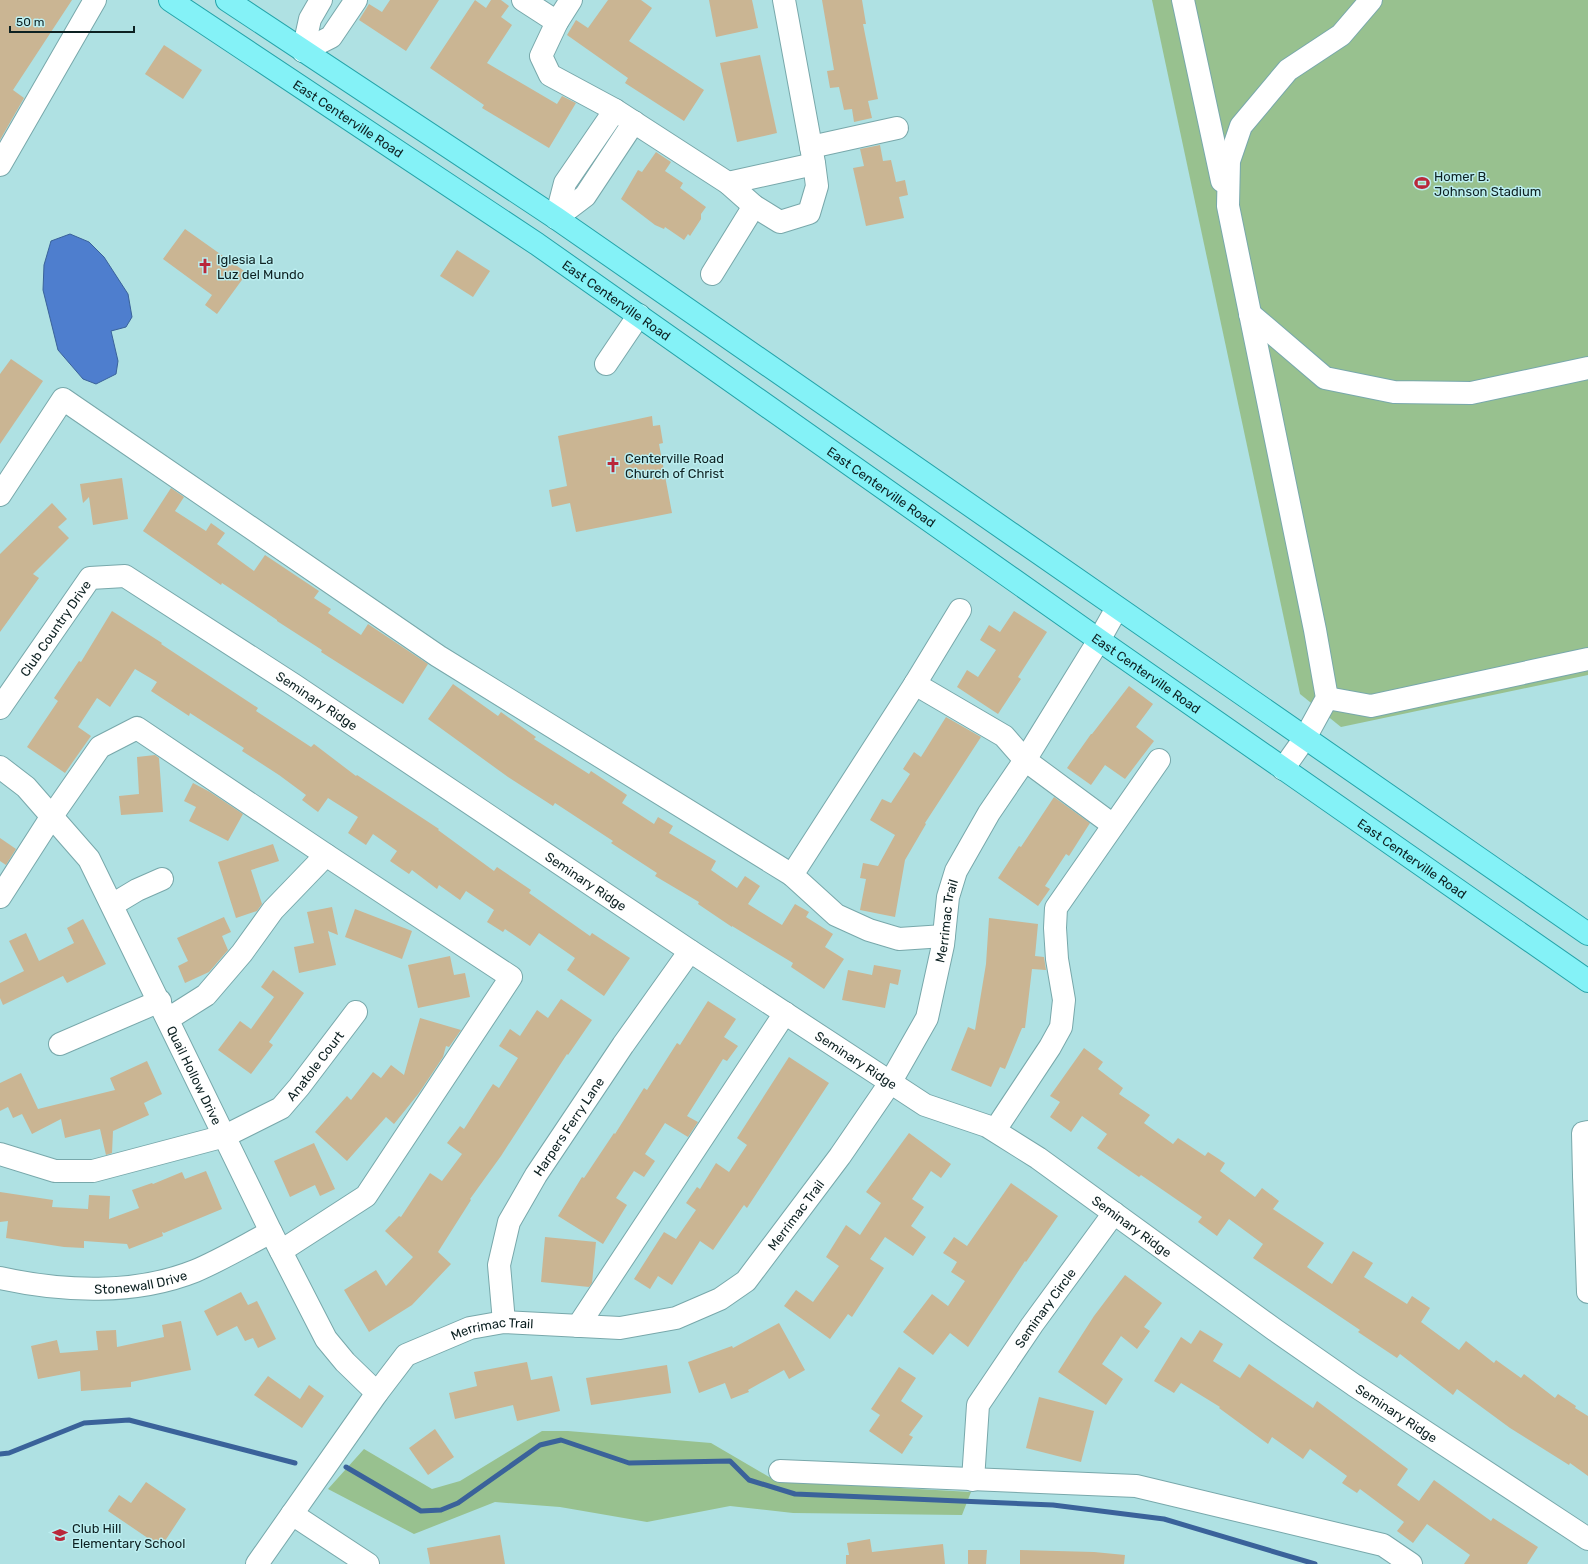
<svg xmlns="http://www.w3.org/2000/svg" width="1588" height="1564" viewBox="0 0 1588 1564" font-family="Rubik,sans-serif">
<rect width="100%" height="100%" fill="#afe1e3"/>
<!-- green -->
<g fill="#98c18f">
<path d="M1152,0H1588V675L1341,727L1300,694Z"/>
<path d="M542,1431H568L711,1443L776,1481L971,1492L962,1515L793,1513L730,1506L647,1522L560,1507L495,1502L414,1534L328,1489L364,1449L432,1489L460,1481Z"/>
</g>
<!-- water -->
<path fill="#4e7ece" stroke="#3a629a" d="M70,234L89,242L104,257L128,294L132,317L126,327L111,331L118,361L116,374L96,384L83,379L58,350L43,290L44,265L51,241Z"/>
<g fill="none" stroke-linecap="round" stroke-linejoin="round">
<!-- stream -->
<g stroke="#3a629a" stroke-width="5">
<path d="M0,1454L9,1453L84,1423L129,1420L295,1463"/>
<path d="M346,1467L421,1511L441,1510L458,1503L540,1445L561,1440L629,1463L730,1461L749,1480L795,1494L1053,1505L1164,1519L1315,1564"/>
</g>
</g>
<!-- building -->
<g fill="#cab593">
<path d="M0,0H72L13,90L24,98L0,140Z"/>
<path d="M390,0H439L406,51L359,20L369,4L382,12Z"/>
<path d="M475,0L486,8L491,0H501L509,6L501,17L512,25L487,63L557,104L562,96L576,103L549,148L482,108L484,105L430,68Z"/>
<path d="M608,0H641L652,8L629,41L704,90L684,121L625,83L628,78L567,35L576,20L588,28Z"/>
<path d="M709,0H752L758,28L716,37Z"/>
<path d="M822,0H862L866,24H863L878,99L868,101L872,118L854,122L852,109L844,110L839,87L830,88L827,71L834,70Z"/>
<path d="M164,45L202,70L183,99L145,74Z"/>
<path d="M760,55L777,133L737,142L720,63Z"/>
<path d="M880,145L883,161L891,160L896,182L905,180L908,195L899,197L904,218L866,226L853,168L864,166L860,149Z"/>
<path d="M656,152L671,162L665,171L683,183L680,188L706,207L701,214V219L690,236L688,234L684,240L665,227L664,229L655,225L621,199L638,170L642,172Z"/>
<path d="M185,229L247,273L217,314L205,305L212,295L163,259Z"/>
<path d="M457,250L490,271L473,297L440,276Z"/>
<path d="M11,359L43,381L0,444V374Z"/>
<path d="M652,416L653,426L660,425L663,443L659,444L672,513L576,532L570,503L552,507L549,490L567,486L558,436Z"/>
<path d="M122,478L128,519L93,525L89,497L83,503L80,484Z"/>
<path d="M171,488L184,497L175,511L206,531L211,523L225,533L217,544L254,571L265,555L319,591L314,598L331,609L328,613L361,635L368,624L428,664L403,704L321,652L322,650L277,621V620L222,583L221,585L143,531Z"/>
<path d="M52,503L67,519L58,527L69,538L33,574L39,578L0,632V554Z"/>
<path d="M112,611L162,643L161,644L258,708L256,711L311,747L314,744L356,776L357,775L439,829L438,830L494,871L497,867L531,890L529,893L590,936L592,933L630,958L604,996L567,970L575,958L539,933L530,946L505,929L503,932L487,922L494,910L466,891L460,900L439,885L437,889L412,870L409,874L390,861L397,851L373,834L366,845L348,833L358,817L328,798L318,812L302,800L306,795L279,775L242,751L244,748L190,713L189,716L151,691L157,682L135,669L110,707L97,698L78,727L91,736L65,773L27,747L58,701L54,698L79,661L81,662Z"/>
<path d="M1014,611L1047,632L1018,677L1021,679L998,714L957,687L967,670L978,677L996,650L980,640L989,625L1000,632Z"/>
<path d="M453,684L498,716L501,712L536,737L534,739L589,774L591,771L627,795L622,803L654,824L658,817L673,826L669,833L716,861L711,870L737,888L745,876L760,886L748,904L782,925L795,904L809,912L806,917L833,934L825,947L844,959L824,989L791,967L793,963L732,926V927L698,904L699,902L655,876L657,873L611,843L613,841L555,803L553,806L508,777L428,719Z"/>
<path d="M1129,686L1153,704L1136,727L1154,741L1125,779L1105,765L1091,785L1067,768L1091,734H1092Z"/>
<path d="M946,717L981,737L925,823L926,824L905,860L895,917L860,910L866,879L860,878L863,863L878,866L895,835L870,820L882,799L891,803L910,774L903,769L914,752L921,757Z"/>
<path d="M155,755L159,758L163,812L121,815L119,796L139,794L137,757Z"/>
<path d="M193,783L210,792L243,814L228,841L189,821L196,807L184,801Z"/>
<path d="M1054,797L1090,823L1069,856L1066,854L1045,886L1050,889L1038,906L998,878L1019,846L1021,847Z"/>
<path d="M0,838L16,849L6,865L0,861Z"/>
<path d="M273,844L279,861L251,870L262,904L257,911L236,918L218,862Z"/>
<path d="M332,907L338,935L328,931L336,965L299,973L294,947L314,943L307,912Z"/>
<path d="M355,909L412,931L402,959L345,937Z"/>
<path d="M224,917L231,932L222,936L228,950L209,972L185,983L178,966L188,961L177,938Z"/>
<path d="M989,918L1038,924L1035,956L1044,957L1046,970L1032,969L1025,1028H1022L1005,1069L1000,1067L991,1087L951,1070L968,1027L975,1030L986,964Z"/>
<path d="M83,919L106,964L67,983L63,976L3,1005L0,998V983L24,971L9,941L26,933L39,961L74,943L67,928Z"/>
<path d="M450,956L454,975L465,973L470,997L418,1008L408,965Z"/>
<path d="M874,965L901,970L898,985L890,983L885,1008L842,1000L848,970L872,975Z"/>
<path d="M273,970L304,993L269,1042L273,1045L251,1074L218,1050L240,1021L251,1029L274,997L261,987Z"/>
<path d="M561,999L592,1020L568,1055L567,1054L501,1156L470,1199L471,1200L438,1252L451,1264L412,1305L369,1332L344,1290L376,1270L386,1286L413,1257L385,1231L399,1216L401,1217L430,1173L442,1181L462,1154L447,1143L460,1126L464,1129L493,1084L499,1088L518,1058L499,1046L510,1029L520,1036L537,1010L548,1018Z"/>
<path d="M708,1001L736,1019L724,1037L738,1046L727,1061L723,1059L687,1116L698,1122L688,1137L665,1123L645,1154L655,1161L644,1177L634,1171L616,1198L627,1205L603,1244L558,1216L582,1177L584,1178L614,1133L615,1134L644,1088L647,1090L677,1043L680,1045Z"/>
<path d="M420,1018L461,1030L449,1047L446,1046L443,1057L419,1093L394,1124L386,1117L347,1161L315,1132L347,1096L351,1100L373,1072L381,1078L391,1065L404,1075Z"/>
<path d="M1084,1048L1103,1062L1098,1069L1123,1088L1119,1094L1150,1115L1144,1123L1173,1144L1178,1138L1205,1156L1208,1152L1225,1163L1220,1171L1255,1197L1262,1188L1279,1201L1273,1209L1324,1243L1307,1267L1332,1284L1353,1251L1373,1263L1364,1277L1407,1304L1412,1296L1430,1308L1421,1322L1459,1350L1466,1341L1494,1363L1496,1360L1521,1378L1524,1374L1555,1398L1558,1394L1576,1406L1575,1408L1588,1416V1476L1570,1463L1569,1465L1510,1428L1457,1389L1453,1395L1400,1354L1397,1358L1358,1332L1360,1330L1253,1258L1263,1244L1229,1219L1217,1236L1198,1222L1202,1217L1141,1175L1139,1177L1097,1148L1107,1134L1082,1116L1071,1132L1050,1117L1060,1102L1050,1096Z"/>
<path d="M789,1057L829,1083L747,1208L744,1205L713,1250L700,1241L672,1285L658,1276L650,1289L634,1279L664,1232L676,1239L696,1210L686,1203L697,1187L700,1189L716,1163L729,1172L747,1145L737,1138Z"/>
<path d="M147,1061L162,1094L144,1103L149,1115L113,1131L112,1153L106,1155L100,1129L65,1138L61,1119L32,1134L22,1114L13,1118L8,1107L0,1111V1083L21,1073L38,1109L115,1090L110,1078Z"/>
<path d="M909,1133L951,1164L941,1178L931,1171L912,1199L924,1207L911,1226L926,1237L913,1256L885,1237L870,1259L884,1268L852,1317L848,1314L830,1339L784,1306L796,1290L813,1302L839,1266L826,1257L846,1225L860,1235L881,1203L866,1192Z"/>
<path d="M314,1143L335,1189L320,1196L315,1185L290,1197L274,1161Z"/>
<path d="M206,1171L222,1209L164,1233L162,1232L163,1236L129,1249L127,1244L84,1241V1248L64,1247L6,1238L8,1221L0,1222V1192L53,1200L52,1207L88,1209L89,1195L110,1196L109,1219L139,1208L132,1190L152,1183L153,1184L182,1172L185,1179Z"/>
<path d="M1011,1183L1058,1216L1026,1262L1025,1261L968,1347L950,1333L933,1355L903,1332L932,1294L948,1306L965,1281L951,1272L957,1262L943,1253L954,1237L967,1246Z"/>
<path d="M545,1237L596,1242L592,1283L589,1287L541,1282Z"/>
<path d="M1125,1275L1162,1303L1144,1327L1150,1331L1137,1349L1121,1336L1102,1364L1123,1379L1106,1405L1058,1372L1094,1316Z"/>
<path d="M241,1292L248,1305L257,1301L276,1339L258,1348L253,1338L245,1341L237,1326L217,1336L204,1311Z"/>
<path d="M181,1321L191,1370L131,1382V1387L81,1391L80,1371L38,1379L31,1346L57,1340L60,1353L98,1350L96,1331L116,1330L117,1347L164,1337L162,1325Z"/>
<path d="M779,1323L805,1370L789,1379L784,1370L748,1390L749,1392L731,1399L725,1383L699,1393L688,1362L732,1346L733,1348Z"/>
<path d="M1200,1330L1223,1344L1213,1361L1240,1378L1249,1364L1313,1408L1317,1401L1408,1469L1397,1485L1419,1501L1434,1480L1491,1521L1493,1518L1538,1547L1527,1564H1464L1470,1555L1427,1524L1413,1543L1397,1531L1404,1522L1360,1489L1357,1493L1342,1483L1347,1476L1310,1449L1303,1459L1272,1437L1268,1444L1219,1408L1220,1407L1181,1383L1174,1393L1154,1381L1181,1337L1191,1344Z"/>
<path d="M527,1362L531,1380L552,1376L560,1411L517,1421L513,1405L455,1419L449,1393L477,1386L474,1372Z"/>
<path d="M667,1365L671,1393L591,1405L586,1378Z"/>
<path d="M899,1367L916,1378L901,1401L923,1416L909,1435L913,1437L902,1454L869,1431L880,1415L871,1409Z"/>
<path d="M268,1376L300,1399L309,1385L324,1396L302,1428L254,1395Z"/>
<path d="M1039,1397L1094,1411L1081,1462L1026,1448Z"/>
<path d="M435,1429L454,1457L428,1475L409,1448Z"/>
<path d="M146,1482L186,1509L161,1547L108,1511L119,1495L131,1503Z"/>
<path d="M500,1535L505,1564H430L427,1548Z"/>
<path d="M870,1539L872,1552L943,1544L945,1564H846V1555H849L847,1543Z"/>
<path d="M968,1550H987L986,1564H968Z"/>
<path d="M1020,1550L1094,1552L1125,1555L1124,1564H1020Z"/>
</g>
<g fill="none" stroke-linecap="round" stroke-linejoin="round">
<!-- minor casing -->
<g stroke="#78a8ab" stroke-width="24">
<g id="minor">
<path d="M523,0L557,22"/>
<path d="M571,0L557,22L541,56L550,75L615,110L728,183L754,206L780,222L809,213L817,186L814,163L784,0"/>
<path d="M1183,0L1222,181"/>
<path d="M303,51L331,37L356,0"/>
<path d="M303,51L310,19L321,0"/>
<path d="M811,147L897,128"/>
<path d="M0,165L95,0"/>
<path d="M728,183L814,164"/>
<path d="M556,218L565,183L615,110"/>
<path d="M556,218L585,196L634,122"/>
<path d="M712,274L754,206"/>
<path d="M1250,314L1325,378L1394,392L1471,393L1588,368"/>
<path d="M606,364L639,315"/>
<path d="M0,495L63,399L438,656L792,875"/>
<path d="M915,684L1004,736L1025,760L1113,825"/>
<path d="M1327,698L1371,706L1588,659"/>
<path id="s1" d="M0,708L90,578L125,576L294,685L690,951L925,1105L987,1126L1038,1158L1275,1330L1354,1385L1588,1539"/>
<path id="s2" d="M0,767L26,787L89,859L271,1232L326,1339L345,1362L377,1393"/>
<path d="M1283,769L1305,738L1327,698L1315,630L1228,206L1229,161L1241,126L1288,70L1341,35L1371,0"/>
<path d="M0,897L52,816L100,747L137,728L326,855L511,977L366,1196L281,1251"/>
<path d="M112,905L137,890L162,879"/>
<path d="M944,936L899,939L869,930L836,915L792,875L915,684L960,610"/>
<path d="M168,1019L206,995L242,953L273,910L326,855"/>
<path d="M60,1044L160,1001"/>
<path d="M995,1130L1050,1047L1061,1027L1064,1000L1057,959L1055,928L1056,908L1159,760"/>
<path d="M1588,1132L1583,1133L1584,1175H1588"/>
<path id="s3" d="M0,1154L55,1171H93L225,1136L281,1108L299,1087L356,1012"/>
<path d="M1584,1175L1588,1292"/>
<path id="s4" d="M0,1278C63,1292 135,1295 195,1271C221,1260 246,1245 271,1232"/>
<path id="s5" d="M504,1322L499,1265L509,1222L536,1175L623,1045L690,951"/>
<path d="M578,1326L785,1013"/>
<path d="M780,1471L1136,1486L1383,1545L1411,1564"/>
<path id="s6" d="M973,1480L978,1405L1032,1325L1114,1213"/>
<path d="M292,1514L368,1564"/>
<path id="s7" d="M257,1564L377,1393L406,1355L470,1328L504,1322L620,1328L676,1318L720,1299L746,1281L840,1156L890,1083L927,1018L943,945L948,897L956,871L989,813L1025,760L1099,640L1117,608"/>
</g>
</g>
<!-- major casing -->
<g stroke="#25a3a9" stroke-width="24">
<g id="major">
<path id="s8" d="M170,0L537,244L1099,640L1588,981"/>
<path d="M227,0L556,218L1588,934"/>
</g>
</g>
<!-- minor -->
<use href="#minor" stroke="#fff" stroke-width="22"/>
<!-- major -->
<use href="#major" stroke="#84f2f7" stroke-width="22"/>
</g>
<!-- icons -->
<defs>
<g id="stadium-bare" transform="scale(1.2)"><path d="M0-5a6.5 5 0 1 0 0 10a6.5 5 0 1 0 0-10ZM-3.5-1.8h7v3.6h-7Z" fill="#b9283a" stroke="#bceef0" stroke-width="2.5" paint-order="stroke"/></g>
<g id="church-bare" transform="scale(1.2)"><path d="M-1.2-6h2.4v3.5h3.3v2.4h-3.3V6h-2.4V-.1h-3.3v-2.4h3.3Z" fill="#b9283a" stroke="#bceef0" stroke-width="2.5" paint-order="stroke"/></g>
<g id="school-bare" transform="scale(1.2)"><path d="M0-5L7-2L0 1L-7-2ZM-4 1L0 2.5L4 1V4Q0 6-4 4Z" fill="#b9283a" stroke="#bceef0" stroke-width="2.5" paint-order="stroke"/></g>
</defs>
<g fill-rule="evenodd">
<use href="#stadium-bare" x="1422" y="183"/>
<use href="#church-bare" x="205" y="266"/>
<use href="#church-bare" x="613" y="465"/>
<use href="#school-bare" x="60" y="1535"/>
</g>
<g text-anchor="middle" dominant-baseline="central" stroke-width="3" stroke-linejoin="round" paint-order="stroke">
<!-- street labels -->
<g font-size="13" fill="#0d2122" stroke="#bceef0">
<text stroke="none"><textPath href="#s8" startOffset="214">East Centerville Road</textPath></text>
<text stroke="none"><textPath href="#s8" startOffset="538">East Centerville Road</textPath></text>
<text stroke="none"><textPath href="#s8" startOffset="862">East Centerville Road</textPath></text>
<text stroke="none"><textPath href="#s1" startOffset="97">Club Country Drive</textPath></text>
<text stroke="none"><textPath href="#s8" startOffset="1186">East Centerville Road</textPath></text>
<text stroke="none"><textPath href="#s1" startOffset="422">Seminary Ridge</textPath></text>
<text stroke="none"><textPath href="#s8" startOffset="1510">East Centerville Road</textPath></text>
<text stroke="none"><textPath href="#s1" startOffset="746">Seminary Ridge</textPath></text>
<text stroke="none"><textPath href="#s7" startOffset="1032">Merrimac Trail</textPath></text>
<text stroke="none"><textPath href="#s1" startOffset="1070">Seminary Ridge</textPath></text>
<text stroke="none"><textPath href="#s3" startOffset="349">Anatole Court</textPath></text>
<text stroke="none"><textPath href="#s2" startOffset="369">Quail Hollow Drive</textPath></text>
<text stroke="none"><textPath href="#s5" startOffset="214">Harpers Ferry Lane</textPath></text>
<text stroke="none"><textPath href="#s7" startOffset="696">Merrimac Trail</textPath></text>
<text stroke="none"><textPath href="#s1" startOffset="1394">Seminary Ridge</textPath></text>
<text stroke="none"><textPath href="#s4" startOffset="142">Stonewall Drive</textPath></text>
<text stroke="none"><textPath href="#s6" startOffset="193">Seminary Circle</textPath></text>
<text stroke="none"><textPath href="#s7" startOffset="348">Merrimac Trail</textPath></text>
<text stroke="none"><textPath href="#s1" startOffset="1718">Seminary Ridge</textPath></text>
</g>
<!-- poi labels -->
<g font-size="13" fill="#0d2122" stroke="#bceef0" text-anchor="start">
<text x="1434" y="176">Homer B.<tspan x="1434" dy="15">Johnson Stadium</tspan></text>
<text x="217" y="259">Iglesia La<tspan x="217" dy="15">Luz del Mundo</tspan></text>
<text x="625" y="458">Centerville Road<tspan x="625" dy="15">Church of Christ</tspan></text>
<text x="72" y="1528">Club Hill<tspan x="72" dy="15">Elementary School</tspan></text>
</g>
</g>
<!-- scale -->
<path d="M10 26v6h124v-6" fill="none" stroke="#0d2122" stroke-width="2"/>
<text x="16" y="26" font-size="12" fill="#0d2122" stroke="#bceef0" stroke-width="3" paint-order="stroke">50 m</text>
</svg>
